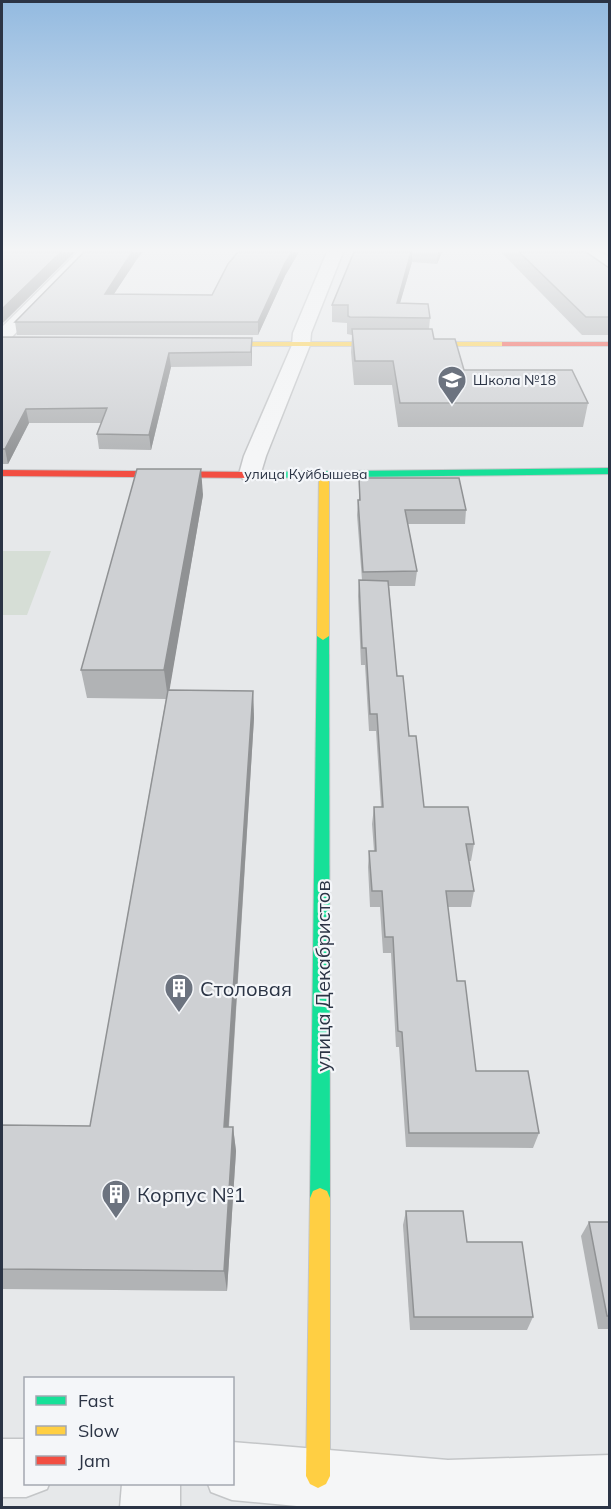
<svg xmlns="http://www.w3.org/2000/svg" width="611" height="1509" viewBox="0 0 611 1509" font-family="Mulish,sans-serif">
<rect width="100%" height="100%" fill="#e6e8ea"/>
<!-- green -->
<path fill="#d6ded6" d="M2,551H51L27,615H2Z"/>
<g fill="none" stroke-linecap="round" stroke-linejoin="round">
<!-- street casing -->
<g stroke="#c4c6c8" stroke-width="3">
<g id="street">
<path d="M78,252H95L8,341L2,342V327Z"/>
<path d="M327,252H343L311,333L310,345L266,456L259,479H243L239,474L244,456L292,345L293,333Z"/>
<path d="M578,252H599L610,257V268Z"/>
<path d="M2,1439H26V1484H49L47,1489L26,1497H2Z"/>
<path d="M232,1442L448,1460L610,1455V1508H318L232,1500L211,1492L208,1484H232Z"/>
<path d="M122,1484H180V1508H120Z"/>
</g>
</g>
<!-- fast casing -->
<g stroke="#c4c6c8" stroke-width="2">
<g id="fast">
<path d="M610,468V474L259,478L254,475L259,472Z"/>
<path d="M323,632L329,636L330,1198L327,1205L320,1208L313,1205L310,1198L317,636Z"/>
</g>
</g>
<!-- slow casing -->
<g stroke="#c4c6c8" stroke-width="2">
<g id="slow">
<path d="M207,342H505L509,344L505,346H204L203,344Z"/>
<path d="M324,472L329,475V636L323,640L317,636L319,475Z"/>
<path d="M320,1188L327,1191L330,1198V1476L326,1484L318,1488L310,1484L306,1476L310,1198L313,1191Z"/>
</g>
</g>
<!-- jam casing -->
<g stroke="#c4c6c8" stroke-width="2">
<g id="jam">
<path d="M505,342H610V346H502V342Z"/>
<path d="M2,470L259,472L264,475L259,478L2,476Z"/>
</g>
</g>
<!-- street -->
<use href="#street" fill="#f5f6f7" fill-rule="evenodd"/>
<!-- fast -->
<use href="#fast" fill="#16e098" fill-rule="evenodd"/>
<!-- slow -->
<use href="#slow" fill="#ffcf43" fill-rule="evenodd"/>
<!-- jam -->
<use href="#jam" fill="#f24e42" fill-rule="evenodd"/>
</g>
<!-- wall -->
<g fill="#b1b3b5">
<path d="M354,252H442L437,264L412,262L400,303L430,318L429,329L434,339L464,370L588,403L583,427H398L392,385H354L351,352L352,335L347,334V323L332,322V305Z"/>
<path d="M501,252H586L609,268V335H582Z"/>
<path d="M137,259L114,294L212,295L285,276L258,335H17L15,322Z"/>
<path d="M2,337L252,338V366L171,367L151,450L99,449L97,434L102,423H29L8,464H2Z"/>
<path d="M359,478L466,510L465,524H408L417,571L415,586H389L397,676L424,807L474,844L471,861H469L474,891L471,907H448L457,981L476,1071L539,1133L533,1148L406,1147L399,1047H396L391,953H383L380,907H370L368,867L369,851H374L372,824L374,807H381L376,731H369L365,665H361L358,596L359,580H362L357,515L358,500H359Z"/>
<path d="M203,495L169,690L253,691L254,718L229,1127H233L236,1151L227,1291L2,1289V1125L90,1126L166,699L87,698L81,670Z"/>
<path d="M406,1211L533,1317L527,1330H410L403,1225Z"/>
<path d="M589,1222H609V1329H598L581,1236Z"/>
</g>
<!-- shaded-wall -->
<g fill="#909294">
<path d="M61,252H75L2,324V309Z"/>
<path d="M132,252H143L137,259L106,306L105,294Z"/>
<path d="M292,252H299L285,276L258,335V322L285,263Z"/>
<path d="M411,252H412V262L396,317L397,303Z"/>
<path d="M438,252H442L437,264Z"/>
<path d="M252,338V366L251,352Z"/>
<path d="M169,353L171,367L151,450L149,435Z"/>
<path d="M26,409L29,423L8,464L5,449Z"/>
<path d="M201,469L203,495L168,699L164,670Z"/>
<path d="M253,691L254,718L227,1151L224,1127Z"/>
<path d="M233,1127L236,1151L227,1291L224,1271Z"/>
</g>
<!-- building -->
<g fill="#ced0d3" stroke="#909294" stroke-width="1.5">
<path d="M2,252H61L2,309Z"/>
<path d="M84,252H132L105,294L212,295L228,264L238,252H292L285,263L258,322H15Z"/>
<path d="M354,252H411L397,303L428,304L430,318L350,317L348,316V305H332Z"/>
<path d="M519,252H586L609,268V317H586Z"/>
<path d="M352,329H432L434,339H455L464,370H572L588,403H400L393,361H355Z"/>
<path d="M2,337L252,338L251,352L169,353L149,435L97,434L107,408L26,409L5,449H2Z"/>
<path d="M137,469H201L164,670H81Z"/>
<path d="M359,478H459L466,510H405L417,571L363,572L358,500H360Z"/>
<path d="M359,580L388,581L397,676H403L409,736H416L424,807H468L474,844H466L474,891H446L457,981H465L476,1071H528L539,1133H409L402,1032L398,1031L393,937H385L382,891H372L369,851H376L374,807H383L377,714H370L366,648H362Z"/>
<path d="M168,690L253,691L224,1127H233L224,1271L2,1269V1125L90,1126Z"/>
<path d="M406,1211H463L467,1242H522L533,1317H414Z"/>
<path d="M589,1222H609V1316H607Z"/>
</g>
<!-- sky -->
<linearGradient id="sky" x2="0" y2="1"><stop stop-color="#93bae0"/><stop offset="0.54" stop-color="#f4f5f6"/><stop offset="1" stop-color="#f4f5f6" stop-opacity="0"/></linearGradient>
<rect width="611" height="463" fill="url(#sky)"/>
<!-- icons -->
<defs>
<g id="school-pin" transform="scale(1.5)"><path d="M0 17L-7.5 6A9.5 9.5 0 1 1 7.5 6Z" fill="#6c737f" stroke="#f4f6f9"/><path d="M0-5L7-2L0 1L-7-2ZM-4 1L0 2.5L4 1V4Q0 6-4 4Z" fill="#fff"/></g>
<g id="building-pin" transform="scale(1.5)"><path d="M0 17L-7.5 6A9.5 9.5 0 1 1 7.5 6Z" fill="#6c737f" stroke="#f4f6f9"/><path d="M-4-6H4V6H1V3H-1V6H-4ZM-2.5-4.3h1.7v1.8h-1.7ZM.8-4.3h1.7v1.8H.8ZM-2.5-1h1.7V.8h-1.7ZM.8-1h1.7V.8H.8Z" fill="#fff"/></g>
</defs>
<g fill-rule="evenodd">
<use href="#school-pin" x="452" y="380"/>
<use href="#building-pin" x="179" y="988"/>
<use href="#building-pin" x="116" y="1194"/>
</g>
<g text-anchor="middle" dominant-baseline="central" stroke-width="4.5" stroke-linejoin="round" paint-order="stroke">
<!-- far-poi labels -->
<g font-size="14" fill="#2b3445" stroke="#f4f6f9" text-anchor="start">
<text x="473" y="380">Школа №18</text>
</g>
<!-- far-street labels -->
<g font-size="14" fill="#2b3445" stroke="#f4f6f9">
<text x="306" y="474">улица Куйбышева</text>
</g>
<!-- near-street labels -->
<g font-size="20" fill="#2b3445" stroke="#f4f6f9">
<text transform="translate(322 976) rotate(-90)">улица Декабристов</text>
</g>
<!-- near-poi labels -->
<g font-size="20" fill="#2b3445" stroke="#f4f6f9" text-anchor="start">
<text x="200" y="988">Столовая</text>
<text x="137" y="1194">Корпус №1</text>
</g>
</g>
<!-- border -->
<rect width="611" height="1509" fill="none" stroke="#2b3445" stroke-width="6"/>
<!-- legend -->
<rect x="24" y="1377" width="210" height="108" fill="#f4f6f9" stroke="#a4a8b1" stroke-width="1.5"/>
<rect x="36" y="1396" width="30" height="9" fill="#16e098" stroke="#a4a8b1" stroke-width="1.5"/>
<text x="78" y="1407" font-size="18" fill="#2b3445">Fast</text>
<rect x="36" y="1426" width="30" height="9" fill="#ffcf43" stroke="#a4a8b1" stroke-width="1.5"/>
<text x="78" y="1437" font-size="18" fill="#2b3445">Slow</text>
<rect x="36" y="1456" width="30" height="9" fill="#f24e42" stroke="#a4a8b1" stroke-width="1.5"/>
<text x="78" y="1467" font-size="18" fill="#2b3445">Jam</text>
</svg>
